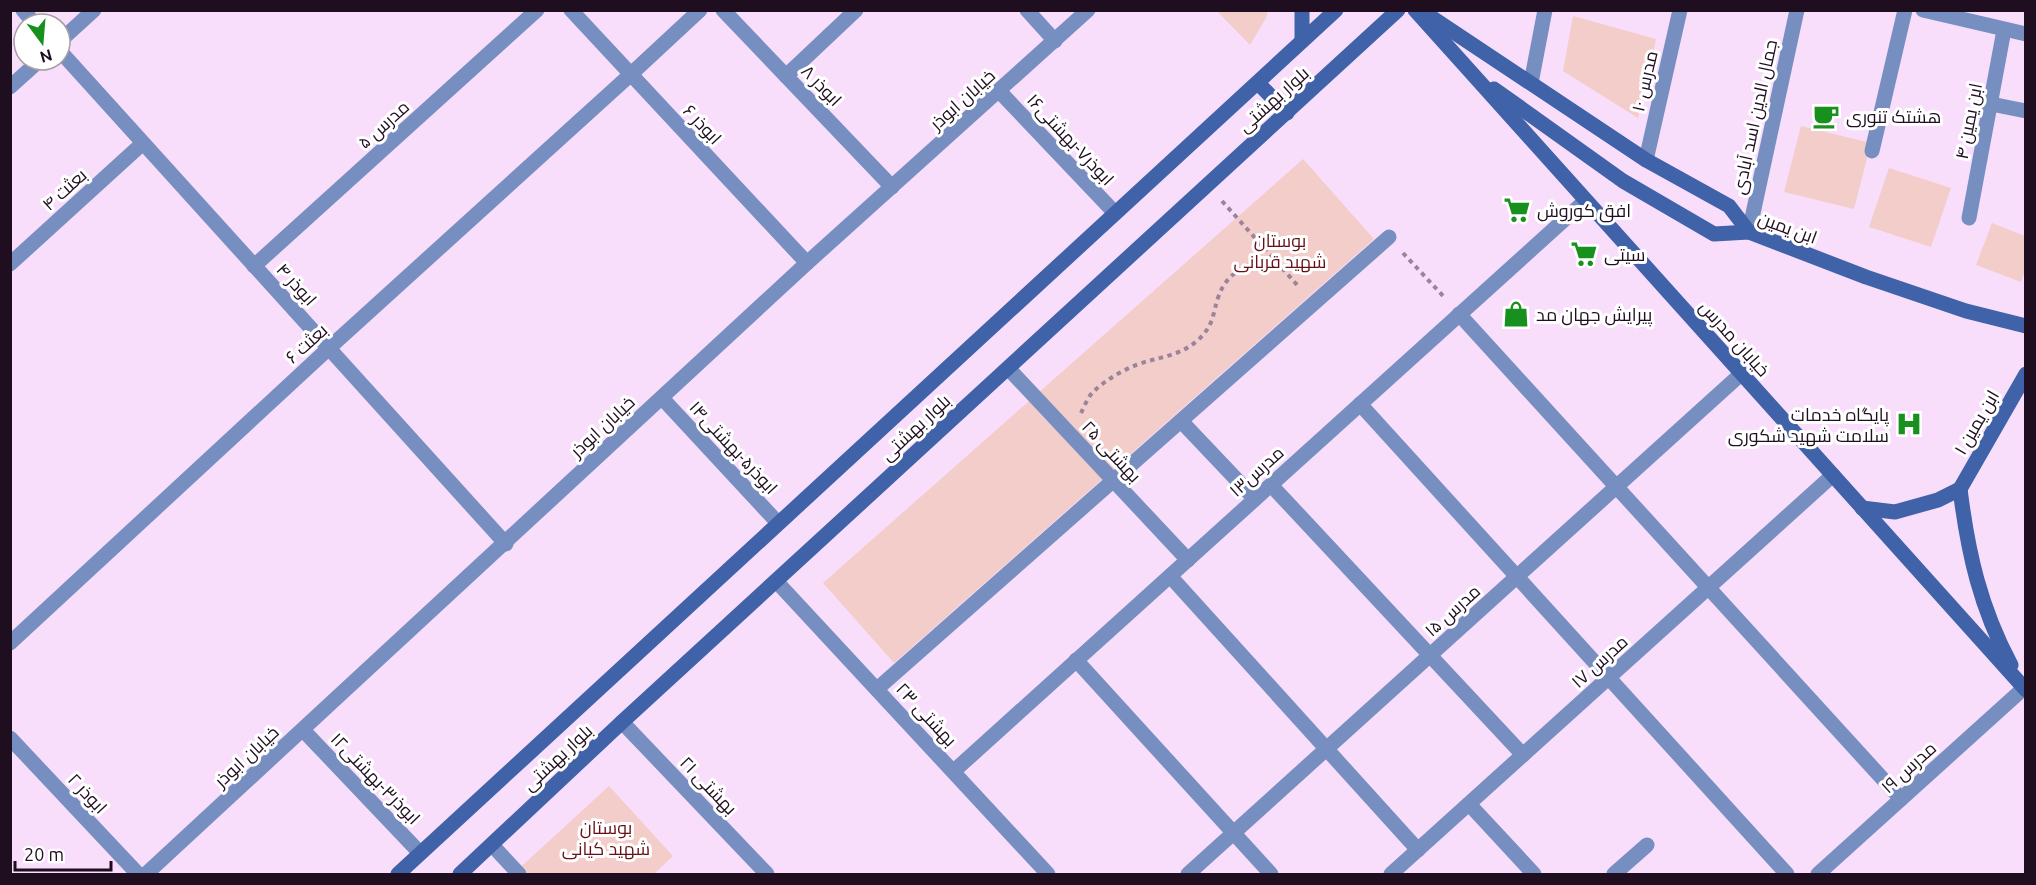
<svg xmlns="http://www.w3.org/2000/svg" width="2036" height="885" viewBox="0 0 2036 885" font-family="Ubuntu,Cairo,sans-serif">
<rect width="100%" height="100%" fill="#f9defb"/>
<!-- green -->
<g fill="#f3cdca">
<path d="M1217,11H1268L1266,18L1250,45Z"/>
<path d="M1573,16L1656,39L1638,118L1563,71Z"/>
<path d="M1801,126L1871,143L1854,209L1784,192Z"/>
<path d="M1303,159L1374,239L894,663L823,583Z"/>
<path d="M1889,168L1951,188L1931,247L1869,227Z"/>
<path d="M1992,223L2025,236V270L2021,282L1976,265Z"/>
<path d="M609,786L673,856L654,874H513Z"/>
</g>
<g fill="none" stroke-linecap="round" stroke-linejoin="round">
<!-- path -->
<g stroke="#9a849c" stroke-width="4" stroke-dasharray="4.5 4.5" stroke-linecap="butt">
<path d="M1222,201L1299,287"/>
<path d="M1403,253L1445,298"/>
<path d="M1081,413C1084,407 1087,399 1092,393C1107,378 1131,365 1152,360C1168,356 1185,352 1198,340C1215,324 1212,314 1219,295C1228,271 1249,263 1273,258"/>
</g>
<!-- service -->
<g stroke="#768fc0" stroke-width="15">
<path d="M630,75L700,10"/>
<path d="M1872,151L1905,10"/>
<path d="M1646,160L1680,10"/>
</g>
<!-- minor -->
<g stroke="#768fc0" stroke-width="15">
<path d="M23,10L35,24"/>
<path d="M571,10L807,263"/>
<path d="M723,10L892,187"/>
<path d="M1027,10L1055,41"/>
<path d="M1923,10L2026,34"/>
<path d="M60,41L94,10"/>
<path d="M60,51L506,544"/>
<path d="M786,76L856,10"/>
<path d="M1531,83L1545,10"/>
<path d="M10,87L40,60"/>
<path d="M1000,92L1115,213"/>
<path d="M1991,104L2026,111"/>
<path d="M1969,218L2004,30"/>
<path d="M1749,232L1797,10"/>
<path d="M10,264L143,143"/>
<path d="M254,266L537,10"/>
<path d="M1459,314L1901,799"/>
<path d="M1008,368L1188,560"/>
<path d="M662,398L778,523"/>
<path d="M1360,404L1787,874"/>
<path d="M1181,421L1255,499"/>
<path d="M1271,485L1523,755"/>
<path d="M1170,576L1418,850"/>
<path d="M776,581L1048,874"/>
<path d="M10,643L329,348L630,75"/>
<path d="M1076,660L1271,874"/>
<path d="M877,689L1389,237"/>
<path d="M622,722L767,874"/>
<path d="M303,730L420,853"/>
<path d="M10,738L138,874"/>
<path d="M954,771L1585,201"/>
<path d="M1469,804L1534,874"/>
<path d="M492,845L519,874"/>
<path d="M1188,874L1741,374"/>
<path d="M1391,874L1833,475"/>
<path d="M1614,874L1647,845"/>
<path d="M1818,874L2024,688"/>
</g>
<!-- tertiary -->
<path stroke="#768fc0" stroke-width="15" d="M146,874L807,263L1088,10"/>
<!-- secondary -->
<g stroke="#4062a9" stroke-width="15">
<path d="M1302,10V41"/>
<path d="M1415,10L2026,690"/>
<path d="M1425,13L1646,160L1729,206L1749,232"/>
<path d="M1258,83L1287,113"/>
<path d="M1494,89L1623,181L1714,234L1749,232L1866,277L1966,311L2026,326"/>
<path d="M1960,489C1968,553 1980,607 2011,665"/>
<path d="M1960,489L2026,374"/>
<path d="M1862,508L1895,512L1938,500L1960,489"/>
<path d="M398,874L1336,10"/>
<path d="M460,874L622,722L1398,10"/>
</g>
</g>
<!-- icons -->
<defs>
<g id="cafe-bare" transform="scale(2.07)"><path d="M-5.5-4.5H6V0H3Q3 3.5 0 3.5H-2.5Q-5.5 3.5-5.5 0ZM3-3.2v2h1.7v-2ZM-6 4.5H4V6H-6Z" fill="#17901d" stroke="#fff" stroke-width="2.5" paint-order="stroke"/></g>
<g id="supermarket-bare" transform="scale(2.07)"><path d="M-6-5.5h2.5l.6 2H6L4.5 2H-2.5L-4.4-4H-6ZM-1.5 3.2a1.3 1.3 0 1 0 .1 0ZM3 3.2a1.3 1.3 0 1 0 .1 0Z" fill="#17901d" stroke="#fff" stroke-width="2.5" paint-order="stroke"/></g>
<g id="shop-bare" transform="scale(2.07)"><path d="M-5-2.5h2.3a2.7 3.5 0 0 1 5.4 0H5L5.5 6h-11ZM-1.5-2.5h3a1.5 2.3 0 0 0-3 0Z" fill="#17901d" stroke="#fff" stroke-width="2.5" paint-order="stroke"/></g>
<g id="hospital-bare" transform="scale(2.07)"><path d="M-5-5h3v3.5h4V-5h3V5h-3V1.5h-4V5h-3Z" fill="#17901d" stroke="#fff" stroke-width="2.5" paint-order="stroke"/></g>
</defs>
<g fill-rule="evenodd">
<use href="#cafe-bare" x="1826" y="116"/>
<use href="#supermarket-bare" x="1517" y="210"/>
<use href="#supermarket-bare" x="1584" y="254"/>
<use href="#shop-bare" x="1516" y="314"/>
<use href="#hospital-bare" x="1909" y="424"/>
</g>
<g text-anchor="middle" dominant-baseline="central" stroke-width="6" stroke-linejoin="round" paint-order="stroke">
<!-- street labels -->
<g font-size="18" fill="#1e0e20" stroke="#fff">
<text transform="translate(1644 81) rotate(-77)">مدرس ۱۰</text>
<text transform="translate(822 85) rotate(46)">ابوذر ۸</text>
<text transform="translate(962 99) rotate(-42)">خیابان ابوذر</text>
<text transform="translate(1273 99) rotate(-42)">بلوار بهشتی</text>
<text transform="translate(1754 117) rotate(-78)">جمال الدین اسد آبادی</text>
<text transform="translate(1968 121) rotate(-79)">ابن یمین ۴</text>
<text transform="translate(383 124) rotate(-42)">مدرس ۵</text>
<text transform="translate(703 124) rotate(47)">ابوذر ۶</text>
<text transform="translate(1071 139) rotate(47)">ابوذر۷-بهشتی۱۶</text>
<text transform="translate(64 189) rotate(-42)">بعثت ۴</text>
<text transform="translate(1788 227) rotate(20)">ابن یمین</text>
<text transform="translate(297 284) rotate(48)">ابوذر ۴</text>
<text transform="translate(1735 338) rotate(48)">خیابان مدرس</text>
<text transform="translate(306 343) rotate(-42)">بعثت ۶</text>
<text transform="translate(1976 422) rotate(-60)">ابن یمین ۱</text>
<text transform="translate(602 426) rotate(-43)">خیابان ابوذر</text>
<text transform="translate(915 427) rotate(-43)">بلوار بهشتی</text>
<text transform="translate(734 447) rotate(47)">ابوذر۵-بهشتی۱۴</text>
<text transform="translate(1112 451) rotate(47)">بهشتی ۲۵</text>
<text transform="translate(1256 471) rotate(-42)">مدرس۱۳</text>
<text transform="translate(1452 610) rotate(-42)">مدرس ۱۵</text>
<text transform="translate(1599 661) rotate(-42)">مدرس ۱۷</text>
<text transform="translate(927 714) rotate(47)">بهشتی ۲۳</text>
<text transform="translate(246 756) rotate(-43)">خیابان ابوذر</text>
<text transform="translate(557 757) rotate(-43)">بلوار بهشتی</text>
<text transform="translate(1908 767) rotate(-42)">مدرس ۱۹</text>
<text transform="translate(376 778) rotate(46)">ابوذر۳-بهشتی۱۲</text>
<text transform="translate(709 785) rotate(46)">بهشتی ۲۱</text>
<text transform="translate(88 793) rotate(47)">ابوذر ۲</text>
</g>
<!-- poi labels -->
<g font-size="18" fill="#1e0e20" stroke="#fff" text-anchor="start">
<text x="1846" y="116">هشتک تنوری</text>
<text x="1537" y="210">افق کوروش</text>
<text x="1604" y="254">سیتی</text>
<text x="1536" y="314">پیرایش جهان مد</text>
<text x="1889" y="414" text-anchor="end">پایگاه خدمات<tspan x="1889" dy="21">سلامت شهید شکوری</tspan></text>
</g>
<!-- park labels -->
<g font-size="18" fill="#651117" stroke="#fff">
<text x="1280" y="240">بوستان<tspan x="1280" dy="21">شهید قربانی</tspan></text>
<text x="606" y="827">بوستان<tspan x="606" dy="21">شهید کیانی</tspan></text>
</g>
</g>
<!-- border -->
<rect width="2036" height="885" fill="none" stroke="#1e0e20" stroke-width="24"/>
<!-- north arrow -->
<g transform="translate(42 42) rotate(164)"><circle r="28" fill="#ffffff" stroke="#a59fa6" stroke-width="1.5"/>
<path d="M0-4.5L10 22L0 15L-10 22Z" fill="#17901d"/>
<text y="-9" font-size="16" font-weight="bold" text-anchor="middle" fill="#1e0e20">N</text>
</g>
<!-- scale -->
<path d="M15 861v9h96v-9" fill="none" stroke="#1e0e20" stroke-width="3"/>
<text x="24" y="861" font-size="18" fill="#1e0e20" stroke="#ffffff" stroke-width="4.5" paint-order="stroke">20 m</text>
</svg>
